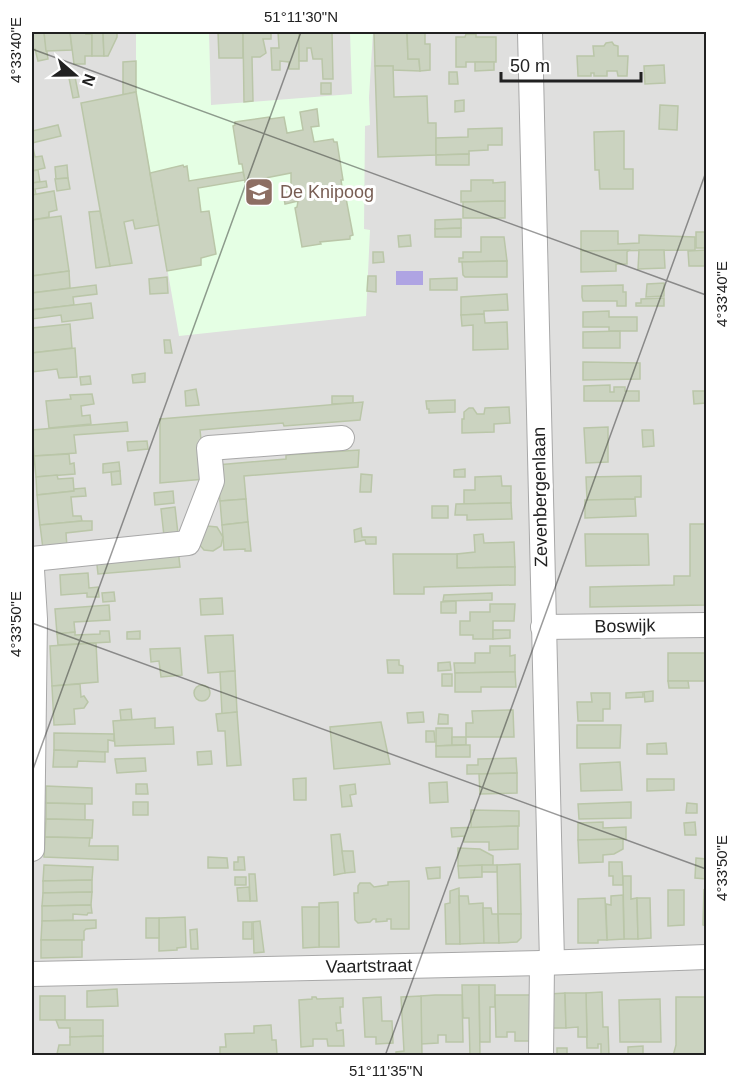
<svg xmlns="http://www.w3.org/2000/svg" width="738" height="1087" viewBox="0 0 738 1087" font-family="Arial,sans-serif">
<rect width="100%" height="100%" fill="#ecf2e7"/>
<!-- residential -->
<rect fill="#dfdfde" x="32" y="32" width="674" height="1023"/>
<!-- education -->
<path fill="#e5ffe4" d="M136,32H209L211,105L352,94L350,32H373L369,97L370,125L365,126L364,229L370,230L366,316L179,336L136,90Z"/>
<!-- water -->
<rect fill="#afa4e3" x="396" y="271" width="27" height="14"/>
<!-- building -->
<g fill="#cbd3c0" stroke="#bac6a8" stroke-width="1.5">
<path d="M32,32H44L48,59L38,61L35,49L32,50Z"/>
<path d="M44,32H70L72,50L46,51Z"/>
<path d="M70,32H86V34H92V56H85V64H74Z"/>
<path d="M86,32H103L104,56H92V34H86Z"/>
<path d="M103,32H117V37L108,56H104Z"/>
<path d="M218,32H243V58H219Z"/>
<path d="M243,32H271V39H263L266,53L260,57H252L253,101L244,102Z"/>
<path d="M278,32H299V69H289V62L280,61V70H272L271,48H279Z"/>
<path d="M299,32H332L333,79H323L322,59H313L311,48H307V61H299Z"/>
<path d="M374,32H407L408,59H419L420,71L393,70V66H375Z"/>
<path d="M407,32H425V44H430V70L420,71L419,59H408Z"/>
<path d="M466,34H476V37H496V62H466V67H456V37H465Z"/>
<path d="M612,42L614,45L618,46V56H628L627,76H618L617,71H607V76H594V73H591V76H578L577,56H594L593,46H604L606,43Z"/>
<path d="M136,61V92L123,95V62Z"/>
<path d="M475,62H494V70L475,71Z"/>
<path d="M664,65L665,83L645,84L644,66Z"/>
<path d="M375,66H393L394,97L427,96L428,123H436V155L378,157Z"/>
<path d="M449,72H457L458,84H449Z"/>
<path d="M75,77L79,97L73,98L69,78Z"/>
<rect x="321" y="83" width="10" height="11"/>
<path d="M136,92L159,225L135,229L133,220L124,222L132,263L110,266L81,103Z"/>
<path d="M464,100V111L455,112V101Z"/>
<path d="M660,105L678,106L677,130L659,129Z"/>
<path d="M317,109L319,126L311,127L314,142L333,139L334,142H337L343,180H341L344,199L346,198L353,235L350,236V239L320,242L321,244L302,247L295,208L297,207L298,201L285,204L283,193L294,190V187L291,188V173L245,182L242,164H239L233,126L235,125V122L269,117L270,119L284,117L287,133L303,130L300,112Z"/>
<path d="M58,125L61,136L32,143V131Z"/>
<path d="M502,128V145H488V150L469,151V154L436,155V138L468,137V129Z"/>
<path d="M624,131V169H633V189H600L599,170H595L594,132Z"/>
<path d="M32,143L35,157L42,156L45,168L32,171Z"/>
<path d="M469,154V165H436V155Z"/>
<path d="M67,165L68,178L56,179L55,167Z"/>
<path d="M183,165L184,167L187,166L189,181L243,172L245,180L198,188L201,212L209,211L216,254L201,258V265L167,271L150,173Z"/>
<path d="M38,170L40,182L32,183V171Z"/>
<path d="M68,178L70,189L57,191L55,179Z"/>
<path d="M471,180H493V183L505,182V201L461,202V191H471Z"/>
<path d="M46,181L47,187L35,189L36,195H32V183Z"/>
<path d="M54,191L57,210L49,212V217L32,220V195Z"/>
<path d="M505,201V218H463V202Z"/>
<path d="M100,211L110,266L96,268L89,212Z"/>
<path d="M61,216L69,271L32,276V220Z"/>
<path d="M461,219V228L435,229V220Z"/>
<path d="M461,228V237H435V229Z"/>
<path d="M581,231H618V244L639,243V235L695,237V250L581,251Z"/>
<rect x="696" y="232" width="10" height="16"/>
<path d="M410,235L411,246L399,247L398,236Z"/>
<path d="M481,237H504L507,261L459,262V258H463V252H481Z"/>
<path d="M629,250L627,252V264H616V271L581,272V251Z"/>
<path d="M639,250H664L665,268L638,269Z"/>
<path d="M706,250V266H689L688,251Z"/>
<path d="M373,252H383L384,262L373,263Z"/>
<path d="M507,261V277H465L463,275L462,262Z"/>
<path d="M69,271L70,288L32,293V276Z"/>
<path d="M368,276H376V292L367,291Z"/>
<path d="M167,277L168,293L150,294L149,279Z"/>
<path d="M457,278V290H430V279Z"/>
<path d="M664,283V296L646,297L647,284Z"/>
<path d="M96,285L97,294L73,297L74,305L32,310V293Z"/>
<path d="M623,285V292H626V306H617V301H583L582,297V286Z"/>
<path d="M507,294L508,310L484,311V314L461,315V297Z"/>
<path d="M664,298V306H636V303H641V299Z"/>
<path d="M91,303L93,318L62,322L61,315L32,319V310Z"/>
<path d="M609,311V317H637V331H609V327H583V312Z"/>
<path d="M484,314L485,323L507,322L508,349L473,350V325L462,326L461,315Z"/>
<path d="M70,324L72,348L32,353V328Z"/>
<path d="M620,331V348H583V332Z"/>
<path d="M164,340H170L172,353H165Z"/>
<path d="M75,348L77,377L59,378L57,369L32,372V353Z"/>
<path d="M583,362L640,363V379L583,380Z"/>
<path d="M145,373V382L133,383L132,375Z"/>
<path d="M90,376L91,384L81,385L80,377Z"/>
<path d="M610,385V392H614V387H625V391H639V401H584V386Z"/>
<path d="M196,389L199,405L186,406L185,391Z"/>
<path d="M693,391H706V403L694,404Z"/>
<path d="M92,394L94,404L81,406L82,416L90,415L91,424L49,428L46,401L71,399L70,395Z"/>
<path d="M332,396H353V403L332,404Z"/>
<path d="M455,400V412L429,413V409H427L426,401Z"/>
<path d="M363,402L360,420L284,426L283,423L200,430L205,479L160,483V419Z"/>
<path d="M509,407L510,423L494,424V432L462,433V419H464V412L469,408H473L477,414H484L485,408Z"/>
<path d="M127,422L128,431L74,435L76,453L34,456L32,430Z"/>
<path d="M608,427V462L586,463L584,428Z"/>
<path d="M642,430H653L654,446L643,447Z"/>
<path d="M147,441L148,449L128,451L127,442Z"/>
<path d="M359,450L358,467L244,476L246,499L220,501L217,465L286,459V455Z"/>
<path d="M69,454L70,464L74,463L75,474L36,477L34,456Z"/>
<path d="M119,462L120,471L103,473V464Z"/>
<path d="M465,469V477H454V470Z"/>
<path d="M120,471L121,484L112,485L111,472Z"/>
<path d="M361,474L372,475L371,492H360Z"/>
<path d="M57,475L58,479L73,478L74,491L37,495L36,477Z"/>
<path d="M501,476L502,486H511V503L464,504V490H475V477Z"/>
<path d="M641,476V497H635V499L587,500L586,477Z"/>
<path d="M85,488L86,496L71,497L73,516H81L82,521L40,525L37,495L74,491V489Z"/>
<path d="M173,491L174,503L155,505L154,493Z"/>
<path d="M246,499L248,522L222,525L220,501Z"/>
<path d="M635,499L636,516L585,518V500Z"/>
<path d="M511,503L512,519L467,520V515H455L456,504Z"/>
<rect x="432" y="506" width="16" height="12"/>
<path d="M175,507L178,534L164,536L161,509Z"/>
<path d="M82,521H92V530L66,533L67,547L43,549L40,525Z"/>
<path d="M248,522L251,551H245V549L224,550L222,525Z"/>
<path d="M690,524H706V605L590,607V587L674,585V576H690Z"/>
<path d="M207,526L217,527L223,537L221,546L213,551L204,550L198,543Z"/>
<path d="M361,528L362,537H376V544H366L365,540L355,542L354,530Z"/>
<path d="M483,534L484,543L514,542L515,567L457,568V554L475,552L474,535Z"/>
<path d="M585,534H648L649,565L586,566Z"/>
<path d="M178,549L180,567L98,574L96,556Z"/>
<path d="M393,554H457V568L515,567V585L424,587V594H394Z"/>
<path d="M88,573L89,588L98,587L99,597H87V593L61,595L60,575Z"/>
<path d="M114,592L115,601L103,602L102,593Z"/>
<path d="M492,593V600L443,601L444,595Z"/>
<path d="M222,598L223,614L201,615L200,599Z"/>
<path d="M456,601V613H441V602Z"/>
<path d="M490,604H515L514,621H493V639H473V635H460V621H470V612H490Z"/>
<path d="M109,605L110,620L74,622L75,632L57,634L55,609Z"/>
<path d="M493,630H510V638L493,639Z"/>
<path d="M100,631H109L110,642L58,645L57,634L75,632V635L100,634Z"/>
<path d="M140,631V639H127V632Z"/>
<path d="M233,635L235,671L208,673L205,636Z"/>
<path d="M96,643L98,682L52,686L50,646Z"/>
<path d="M490,646H510V656L515,655V672L455,673L454,663H475V653H490Z"/>
<path d="M180,648L182,675L161,677L159,661L151,662L150,649Z"/>
<rect x="668" y="653" width="38" height="28"/>
<path d="M387,660H399V665L403,666V673H388Z"/>
<path d="M450,662L451,670L438,671V663Z"/>
<path d="M235,671L237,712L222,714L220,672Z"/>
<path d="M515,672L516,687H481V692H455V673Z"/>
<rect x="442" y="674" width="10" height="12"/>
<path d="M668,681H688L689,688H669Z"/>
<path d="M80,684L81,697L84,696L88,702L84,708L74,709L75,724L54,725L52,686Z"/>
<circle cx="202" cy="693" r="8"/>
<path d="M653,691V701L645,702L644,692Z"/>
<path d="M643,692V697L626,698V693Z"/>
<path d="M591,693H610V709H603V721H578L577,702H592Z"/>
<path d="M131,709L132,720H121L120,710Z"/>
<path d="M513,710L514,737H466V723H473L472,711Z"/>
<path d="M237,712L241,765L227,766L225,731H218L216,714Z"/>
<path d="M423,712L424,722L408,723L407,713Z"/>
<path d="M439,714L448,715V724H438Z"/>
<path d="M155,718V728L173,727L174,744L115,746L113,721Z"/>
<path d="M381,722L390,764L334,769L330,727Z"/>
<path d="M577,725H621L620,748H577Z"/>
<path d="M436,728H452V745L436,746Z"/>
<path d="M426,731H434L435,742H426Z"/>
<path d="M54,733L114,734V741L108,740V752L54,750Z"/>
<rect x="452" y="737" width="14" height="8"/>
<path d="M666,743L667,754H647V744Z"/>
<path d="M466,745H470V757H436V746Z"/>
<path d="M54,750L105,752V762L78,761L77,767H53Z"/>
<path d="M211,751L212,764L198,765L197,752Z"/>
<path d="M145,758L146,771L117,773L115,759Z"/>
<path d="M516,758L517,773L467,774V765H478V759Z"/>
<path d="M620,762L622,790L581,791L580,764Z"/>
<path d="M517,773V793L480,794L479,774Z"/>
<path d="M306,778V800H294L293,779Z"/>
<path d="M647,779H674V790L647,791Z"/>
<path d="M447,782L448,802L430,803L429,783Z"/>
<path d="M136,784H147L148,794H136Z"/>
<path d="M355,784L356,794L350,795L352,806L342,807L340,786Z"/>
<path d="M46,786L92,788V804L46,803Z"/>
<rect x="133" y="802" width="15" height="13"/>
<path d="M631,802V818L579,819L578,804Z"/>
<path d="M46,803L85,804V820L46,819Z"/>
<path d="M687,803L697,804V813H686Z"/>
<path d="M471,810L519,811V826L471,828Z"/>
<path d="M46,819L93,820L92,838L45,837Z"/>
<path d="M603,822V828L626,827V839L578,840V823Z"/>
<path d="M695,822L696,835H685L684,823Z"/>
<path d="M518,826V849L489,850V842H464V836L452,837L451,828Z"/>
<path d="M340,834L345,873L334,875L331,835Z"/>
<path d="M45,837L90,838L89,846H118V860L44,857Z"/>
<path d="M623,839V849L614,854L603,855V862L579,863L578,840Z"/>
<path d="M458,848L480,849L493,856V865L458,866Z"/>
<path d="M342,851H353L355,872L345,873Z"/>
<path d="M208,857L227,858L228,868H208Z"/>
<path d="M238,857H244L245,870H234V862H238Z"/>
<path d="M696,858L706,859V879L695,878Z"/>
<path d="M609,862H622L623,885H613V876H609Z"/>
<path d="M520,864L521,914H498L497,865Z"/>
<path d="M44,865L93,867L92,880L43,881Z"/>
<path d="M482,865V877L459,878L458,866Z"/>
<rect x="482" y="865" width="15" height="7"/>
<path d="M440,867V878L428,879L426,868Z"/>
<path d="M249,874H255L257,901H250Z"/>
<path d="M623,876H631V899L637,898L638,939H624Z"/>
<rect x="235" y="877" width="11" height="8"/>
<path d="M92,880V892L43,893V881Z"/>
<path d="M409,881V929H391V919H387V921L376,922V919H373L370,922L358,923L355,920L354,893H358V886L360,883H370L374,887L388,885V882Z"/>
<path d="M249,887L250,901H238L237,888Z"/>
<path d="M459,888L460,944H446L445,904L450,903V891Z"/>
<path d="M668,890H684V925L668,926Z"/>
<path d="M704,890L706,891V926L703,925Z"/>
<path d="M92,892L91,905L42,906L43,893Z"/>
<path d="M623,895L624,939L607,940L606,904L611,905V896Z"/>
<path d="M459,896H468L469,904L483,903L484,943L460,944Z"/>
<path d="M605,898L607,940H598V943H578V899Z"/>
<path d="M637,898H650L651,938L638,939Z"/>
<path d="M338,902L339,947H319V903Z"/>
<path d="M91,905L92,913H88L87,915L73,914V920L42,921V906Z"/>
<path d="M302,907H319V947L303,948Z"/>
<path d="M483,908H491L492,914H498L499,943H484Z"/>
<path d="M498,914H521V938L517,942L499,943Z"/>
<path d="M185,917L186,947L177,948V950L159,951V918Z"/>
<rect x="146" y="918" width="13" height="20"/>
<path d="M96,920V928L86,929L84,931V940H41L42,921Z"/>
<path d="M260,921L264,952L254,953L253,922Z"/>
<rect x="243" y="922" width="9" height="17"/>
<path d="M197,929L198,949H191L190,930Z"/>
<path d="M41,940H82V957L41,958Z"/>
<path d="M462,985H479L480,1056H470L469,1018H463Z"/>
<path d="M479,985H495V1007H490V1042H480Z"/>
<path d="M117,989L118,1006L87,1007V991Z"/>
<path d="M602,992L603,1027H608L609,1056H601V1044H598V1048H587L586,993Z"/>
<path d="M565,993L566,1028H550L549,994Z"/>
<path d="M565,993H586L587,1037H578V1027L566,1028Z"/>
<path d="M435,995H462L463,1042H446V1035H438V1043L421,1044V996Z"/>
<path d="M495,995H533L534,1041H515V1032H507V1037H496Z"/>
<rect x="40" y="996" width="25" height="24"/>
<path d="M421,996L422,1056H396V1052L404,1051L401,997Z"/>
<path d="M312,997H316L317,999L343,998V1007H340L341,1023H336L337,1031L343,1030L344,1046H328L327,1039H313V1046L301,1047L299,1000L312,999Z"/>
<path d="M381,997L382,1021H392L393,1043L376,1044V1037H365L363,998Z"/>
<path d="M676,997H706V1056H673L676,1045Z"/>
<path d="M660,999L661,1042H620L619,1000Z"/>
<path d="M56,1020H103V1036L70,1037V1028H59Z"/>
<path d="M271,1025L272,1040H276L277,1054H292V1056H220V1047H226L225,1034L254,1033V1026Z"/>
<path d="M103,1036V1054H57L59,1045H70V1037Z"/>
<path d="M643,1046V1056H628V1047Z"/>
<rect x="557" y="1048" width="10" height="8"/>
</g>
<g fill="none" stroke-linecap="round" stroke-linejoin="round">
<!-- minor casing -->
<g stroke="#a8a8a8" stroke-width="26">
<g id="minor">
<path d="M530,32L552,962"/>
<path d="M32,559L188,543L212,481L209,448L342,438"/>
<path d="M32,570L35,619L32,849"/>
<path d="M543,627L706,625"/>
<path d="M32,974L542,963L706,957"/>
<path d="M541,1056L542,963"/>
</g>
</g>
<!-- minor -->
<use href="#minor" stroke="#fff" stroke-width="24"/>
</g>
<!-- ticks -->
<path fill="none" stroke="#212121" stroke-width="1.5" stroke-opacity="0.45" d="M32,49L706,295M32,623L706,869M32,772L301,32M385,1056L706,172"/>
<!-- icons -->
<defs>
<g id="school-square" transform="scale(1.5)"><rect x="-9" y="-9" width="18" height="18" rx="4" fill="#8d6e63" stroke="#fff"/><path d="M0-5L7-2L0 1L-7-2ZM-4 1L0 2.5L4 1V4Q0 6-4 4Z" fill="#fff"/></g>
</defs>
<g fill-rule="evenodd">
<use href="#school-square" x="259" y="192"/>
</g>
<g text-anchor="middle" dominant-baseline="central" stroke-width="6" stroke-linejoin="round" paint-order="stroke">
<!-- education labels -->
<g font-size="18" fill="#785e54" stroke="#fff" text-anchor="start">
<text x="280" y="192">De Knipoog</text>
</g>
<!-- street labels -->
<g font-size="18" fill="#212121" stroke="#fff">
<text transform="translate(540 497) rotate(-91)">Zevenbergenlaan</text>
<text transform="translate(625 626) rotate(-1)">Boswijk</text>
<text transform="translate(369 966) rotate(-1)">Vaartstraat</text>
</g>
</g>
<!-- border -->
<rect width="738" height="1087" fill="none" stroke="#ffffff" stroke-width="66"/>
<!-- north arrow -->
<g transform="translate(75 75) rotate(110)" stroke="#ffffff" stroke-width="4.5" paint-order="stroke">
<path d="M0-4.5L10 22L0 15L-10 22Z" fill="#212121"/>
<text y="-9" font-size="16" font-weight="bold" text-anchor="middle" fill="#212121">N</text>
</g>
<!-- scale -->
<path d="M501 72v9h140v-9" fill="none" stroke="#212121" stroke-width="3"/>
<text x="510" y="72" font-size="18" fill="#212121" stroke="#ffffff" stroke-width="4.5" paint-order="stroke">50 m</text>
<rect x="33" y="33" width="672" height="1021" fill="none" stroke="#212121" stroke-width="2"/>
<g font-size="15" text-anchor="middle" fill="#212121">
<text x="301" y="22">51°11'30"N</text>
<text transform="translate(16 50) rotate(-90)" y="5">4°33'40"E</text>
<text transform="translate(722 294) rotate(-90)" y="5">4°33'40"E</text>
<text transform="translate(16 624) rotate(-90)" y="5">4°33'50"E</text>
<text transform="translate(722 868) rotate(-90)" y="5">4°33'50"E</text>
<text x="386" y="1076">51°11'35"N</text>
</g>
</svg>
